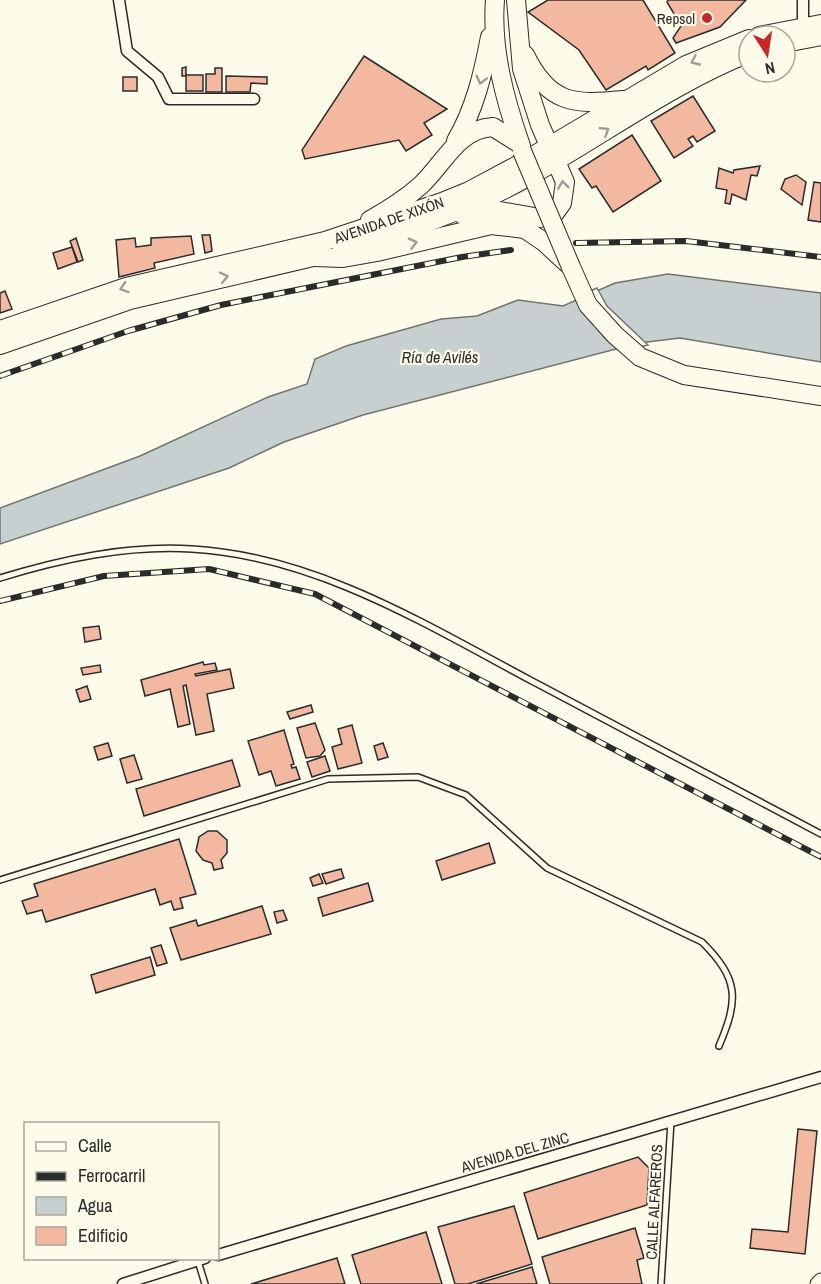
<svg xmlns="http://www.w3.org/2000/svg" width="821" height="1284" viewBox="0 0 821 1284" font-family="'Archivo Narrow',sans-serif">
<rect width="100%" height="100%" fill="#fdfbea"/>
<!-- water -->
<path fill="#c7d0d0" stroke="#74746e" stroke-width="1.5" d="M668,274L821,293V362L680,338L639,343L363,415L284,442L229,468L0,544V508L140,456L268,397L307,384L315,359L346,346L441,319L477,316L518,300L563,306L615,283Z"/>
<!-- pier -->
<path fill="#fdfbea" stroke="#74746e" stroke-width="1.5" d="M597,288L607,306L648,345L620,351L604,337L575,298Z"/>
<!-- building -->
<g fill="#f2b8a0" stroke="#2b2b2b" stroke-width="1.5">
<path d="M548,0H643L675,53L648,70L646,66L606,90L579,50L528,12Z"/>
<path d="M668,0H746L720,27L676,43L673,38L685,20L683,16L677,19L667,2Z"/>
<path d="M364,56L447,109L424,123L432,135L406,151L399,140L305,159L302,150Z"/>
<path d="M186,67V75H203V91H186V76H182V68Z"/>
<path d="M215,68H222V92H206V74H215Z"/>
<path d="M226,76L267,77V84L251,83L250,92H226Z"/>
<rect x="123" y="77" width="14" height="14"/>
<path d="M693,96L715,131L697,142L693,136L688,139L693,146L674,158L651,121Z"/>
<path d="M632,135L661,181L613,212L596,186L592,188L579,169Z"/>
<path d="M760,166L757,176L751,175L746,200L732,194L730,204L725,203L727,190L716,188L719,168L733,173L734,170Z"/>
<path d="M796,175L806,182L802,205L781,189L785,179Z"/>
<path d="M814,182L821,183V222L808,220Z"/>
<path d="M202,235H210L212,251L205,253Z"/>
<path d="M191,236L194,254L154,263L155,268L119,277L116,240L135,238L136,247L151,245V238Z"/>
<path d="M76,238L83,260L78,262L70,241Z"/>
<path d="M72,247L77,262L58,269L53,253Z"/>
<path d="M5,291L12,309L0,313V293Z"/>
<path d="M99,626L101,639L85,642L83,628Z"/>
<path d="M203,662L204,665L215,663L217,670L195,674L196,676L230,669L234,688L207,694L214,731L196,735L186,685L183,686L190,724L178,727L170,689L145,696L141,680Z"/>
<path d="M100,665L101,672L83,675L81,668Z"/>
<path d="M87,686L91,699L80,702L76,690Z"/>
<path d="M311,705L313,712L290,719L287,712Z"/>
<path d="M315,723L325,750L320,756L306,758L297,728Z"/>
<path d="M352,725L362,763L338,769L332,747L342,744L338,729Z"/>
<path d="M284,730L294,764L291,765L292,768L296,767L300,779L276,786L271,771L259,775L248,741Z"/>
<path d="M108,743L112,756L98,760L94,747Z"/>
<path d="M383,743L388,757L378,760L374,746Z"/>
<path d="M134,755L142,779L127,783L120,759Z"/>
<path d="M325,756L330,771L312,777L307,762Z"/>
<path d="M232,760L240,786L144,816L136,789Z"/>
<path d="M208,831H217L227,840V853L221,860L223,868L214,870L212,863L203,860L196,851L199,837Z"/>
<path d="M179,839L196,894L180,898L183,908L174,910L171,901L160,905L155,889L46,922L42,910L27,914L22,901L38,896L34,884Z"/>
<path d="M489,843L495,863L442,880L436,861Z"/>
<path d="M341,869L344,878L326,884L322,874Z"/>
<path d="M319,874L323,883L313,886L310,878Z"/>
<path d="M368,883L373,901L323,916L318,898Z"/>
<path d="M262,906L271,934L181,960L170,928L196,920L198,926Z"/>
<path d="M283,910L287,920L277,923L274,912Z"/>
<path d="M161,945L167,963L157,966L151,948Z"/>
<path d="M150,957L155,975L96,993L91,975Z"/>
<path d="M798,1129L817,1131L805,1254L750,1248L752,1229L788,1232Z"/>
<path d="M638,1157L649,1168L647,1205L538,1239L524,1193Z"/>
<path d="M514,1206L532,1264L468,1284H455L438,1227Z"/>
<path d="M635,1228L644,1258L637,1260L642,1284H550L542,1257Z"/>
<path d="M426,1232L442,1284H361L352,1255Z"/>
<path d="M337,1258L345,1284H251Z"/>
<path d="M532,1267L537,1284H476Z"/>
</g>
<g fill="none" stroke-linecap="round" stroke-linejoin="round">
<!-- service casing -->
<g stroke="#2b2b2b" stroke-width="8">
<g id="service">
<path d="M0,578C62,559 127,545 192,549C315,556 425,624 532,681C628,732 725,783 821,834"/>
<path d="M0,880L328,779L418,777L466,795L547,868L702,942C739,979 739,999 719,1046"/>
<path d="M198,1261L205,1284"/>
<path d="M661,1284L671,1121"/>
</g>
</g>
<!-- minor casing -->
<g stroke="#2b2b2b" stroke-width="13">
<g id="minor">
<path d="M119,0L127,51L158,77L169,99H254"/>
<path d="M803,0V26"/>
<path d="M218,1255L821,1077"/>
<path d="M123,1284L205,1258"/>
</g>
</g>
<!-- secondary casing -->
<g stroke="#2b2b2b" stroke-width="17">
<path id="secondary" d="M818,1284L821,1281"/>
</g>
<!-- trunk casing -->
<g stroke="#2b2b2b" stroke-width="20">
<g id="trunk">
<path d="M495,0C491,49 505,100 521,146"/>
<path d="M759,36L821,24"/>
<path d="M785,43L821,36"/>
<path d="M525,55C549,104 573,105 623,100"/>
<path d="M456,141C475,108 483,74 490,37"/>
<path d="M463,215L494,210L540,218L554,214L562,203L565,182L540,125L522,69L516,0"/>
<path d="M370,220C388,210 405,199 420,186C444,164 457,129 493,127L520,144"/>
<path d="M342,249C405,232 469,210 526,178C601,137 669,85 749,53"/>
<path d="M314,257L343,258L377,252L491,225L525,229L544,242L571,267L588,305L615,335L640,357L684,375L821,396"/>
<path d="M0,330L126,287L325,241L442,202L469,191L516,166L686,65L749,39"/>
<path d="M0,345L130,300L313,257"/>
</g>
</g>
<!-- service -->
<use href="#service" stroke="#fdfbea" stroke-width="5"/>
<!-- minor -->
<use href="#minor" stroke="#fdfbea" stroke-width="10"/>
<!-- secondary -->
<use href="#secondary" stroke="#fdfbea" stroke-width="15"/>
<!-- trunk -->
<use href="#trunk" stroke="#fdfbea" stroke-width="18"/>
<!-- rail casing -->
<g stroke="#2b2b2b" stroke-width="6">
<g id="rail">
<path d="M576,243L686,241L821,257"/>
<path d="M0,376L128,331L221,305L462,257L511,250"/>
<path d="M0,601L104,576L209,569L315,594L821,857"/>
</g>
</g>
<!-- rail -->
<use href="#rail" stroke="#fdfbea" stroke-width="4" stroke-dasharray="11" stroke-linecap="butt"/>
<!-- trunk-bridge casing -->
<g stroke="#2b2b2b" stroke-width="20" stroke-linecap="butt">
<path id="trunk-bridge" d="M522,151L571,267"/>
</g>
<!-- trunk-bridge -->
<use href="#trunk-bridge" stroke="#fdfbea" stroke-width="18"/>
</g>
<!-- one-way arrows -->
<defs><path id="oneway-chevron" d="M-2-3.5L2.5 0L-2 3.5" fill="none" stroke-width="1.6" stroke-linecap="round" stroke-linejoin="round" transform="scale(1.5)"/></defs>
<g stroke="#9e9d94">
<use href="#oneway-chevron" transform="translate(695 61) rotate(155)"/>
<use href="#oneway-chevron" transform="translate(481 80) rotate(104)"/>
<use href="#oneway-chevron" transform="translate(605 131) rotate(-32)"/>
<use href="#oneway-chevron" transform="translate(563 185) rotate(-97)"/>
<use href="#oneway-chevron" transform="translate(413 243) rotate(-14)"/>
<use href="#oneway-chevron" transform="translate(224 277) rotate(-13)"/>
<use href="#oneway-chevron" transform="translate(124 288) rotate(162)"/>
</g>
<!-- markers -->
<circle fill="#c62828" stroke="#fdfbea" stroke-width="2" cx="707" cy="18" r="6"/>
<g text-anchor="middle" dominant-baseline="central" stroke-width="4.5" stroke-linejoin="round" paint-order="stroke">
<!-- poi labels -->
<g font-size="15" fill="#2b2b2b" stroke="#fdfbea" text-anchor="end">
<text x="695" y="18">Repsol</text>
</g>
<!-- street labels -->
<g font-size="15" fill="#2b2b2b" stroke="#fdfbea">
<text transform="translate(389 220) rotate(-19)">AVENIDA DE XIXÓN</text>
<text transform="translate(515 1152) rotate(-16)">AVENIDA DEL ZINC</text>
<text transform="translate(654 1202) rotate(-87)">CALLE ALFAREROS</text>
</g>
<!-- water labels -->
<g font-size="16" font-style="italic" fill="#2b2b2b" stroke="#fdfbea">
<text x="440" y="357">Ría de Avilés</text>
</g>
</g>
<!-- legend -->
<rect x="24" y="1122" width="195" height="138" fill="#fdfbea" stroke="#a9a89e" stroke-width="1.5"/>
<rect x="36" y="1142" width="30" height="9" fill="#fdfbea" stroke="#a9a89e" stroke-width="1.5"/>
<text x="78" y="1152" font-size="18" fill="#2b2b2b">Calle</text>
<rect x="36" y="1172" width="30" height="9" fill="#2b2b2b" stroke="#a9a89e" stroke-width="1.5"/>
<text x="78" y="1182" font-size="18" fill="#2b2b2b">Ferrocarril</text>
<rect x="36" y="1197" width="30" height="18" fill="#c7d0d0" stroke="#a9a89e" stroke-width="1.5"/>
<text x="78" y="1212" font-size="18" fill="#2b2b2b">Agua</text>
<rect x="36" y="1227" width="30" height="18" fill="#f2b8a0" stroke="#a9a89e" stroke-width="1.5"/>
<text x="78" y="1242" font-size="18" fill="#2b2b2b">Edificio</text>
<!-- north arrow -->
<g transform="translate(767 54) rotate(168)"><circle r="28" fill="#fdfbea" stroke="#a9a89e" stroke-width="1.5"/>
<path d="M0-4.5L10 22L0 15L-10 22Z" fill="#c62828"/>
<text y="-9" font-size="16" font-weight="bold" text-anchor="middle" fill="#2b2b2b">N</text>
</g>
</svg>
